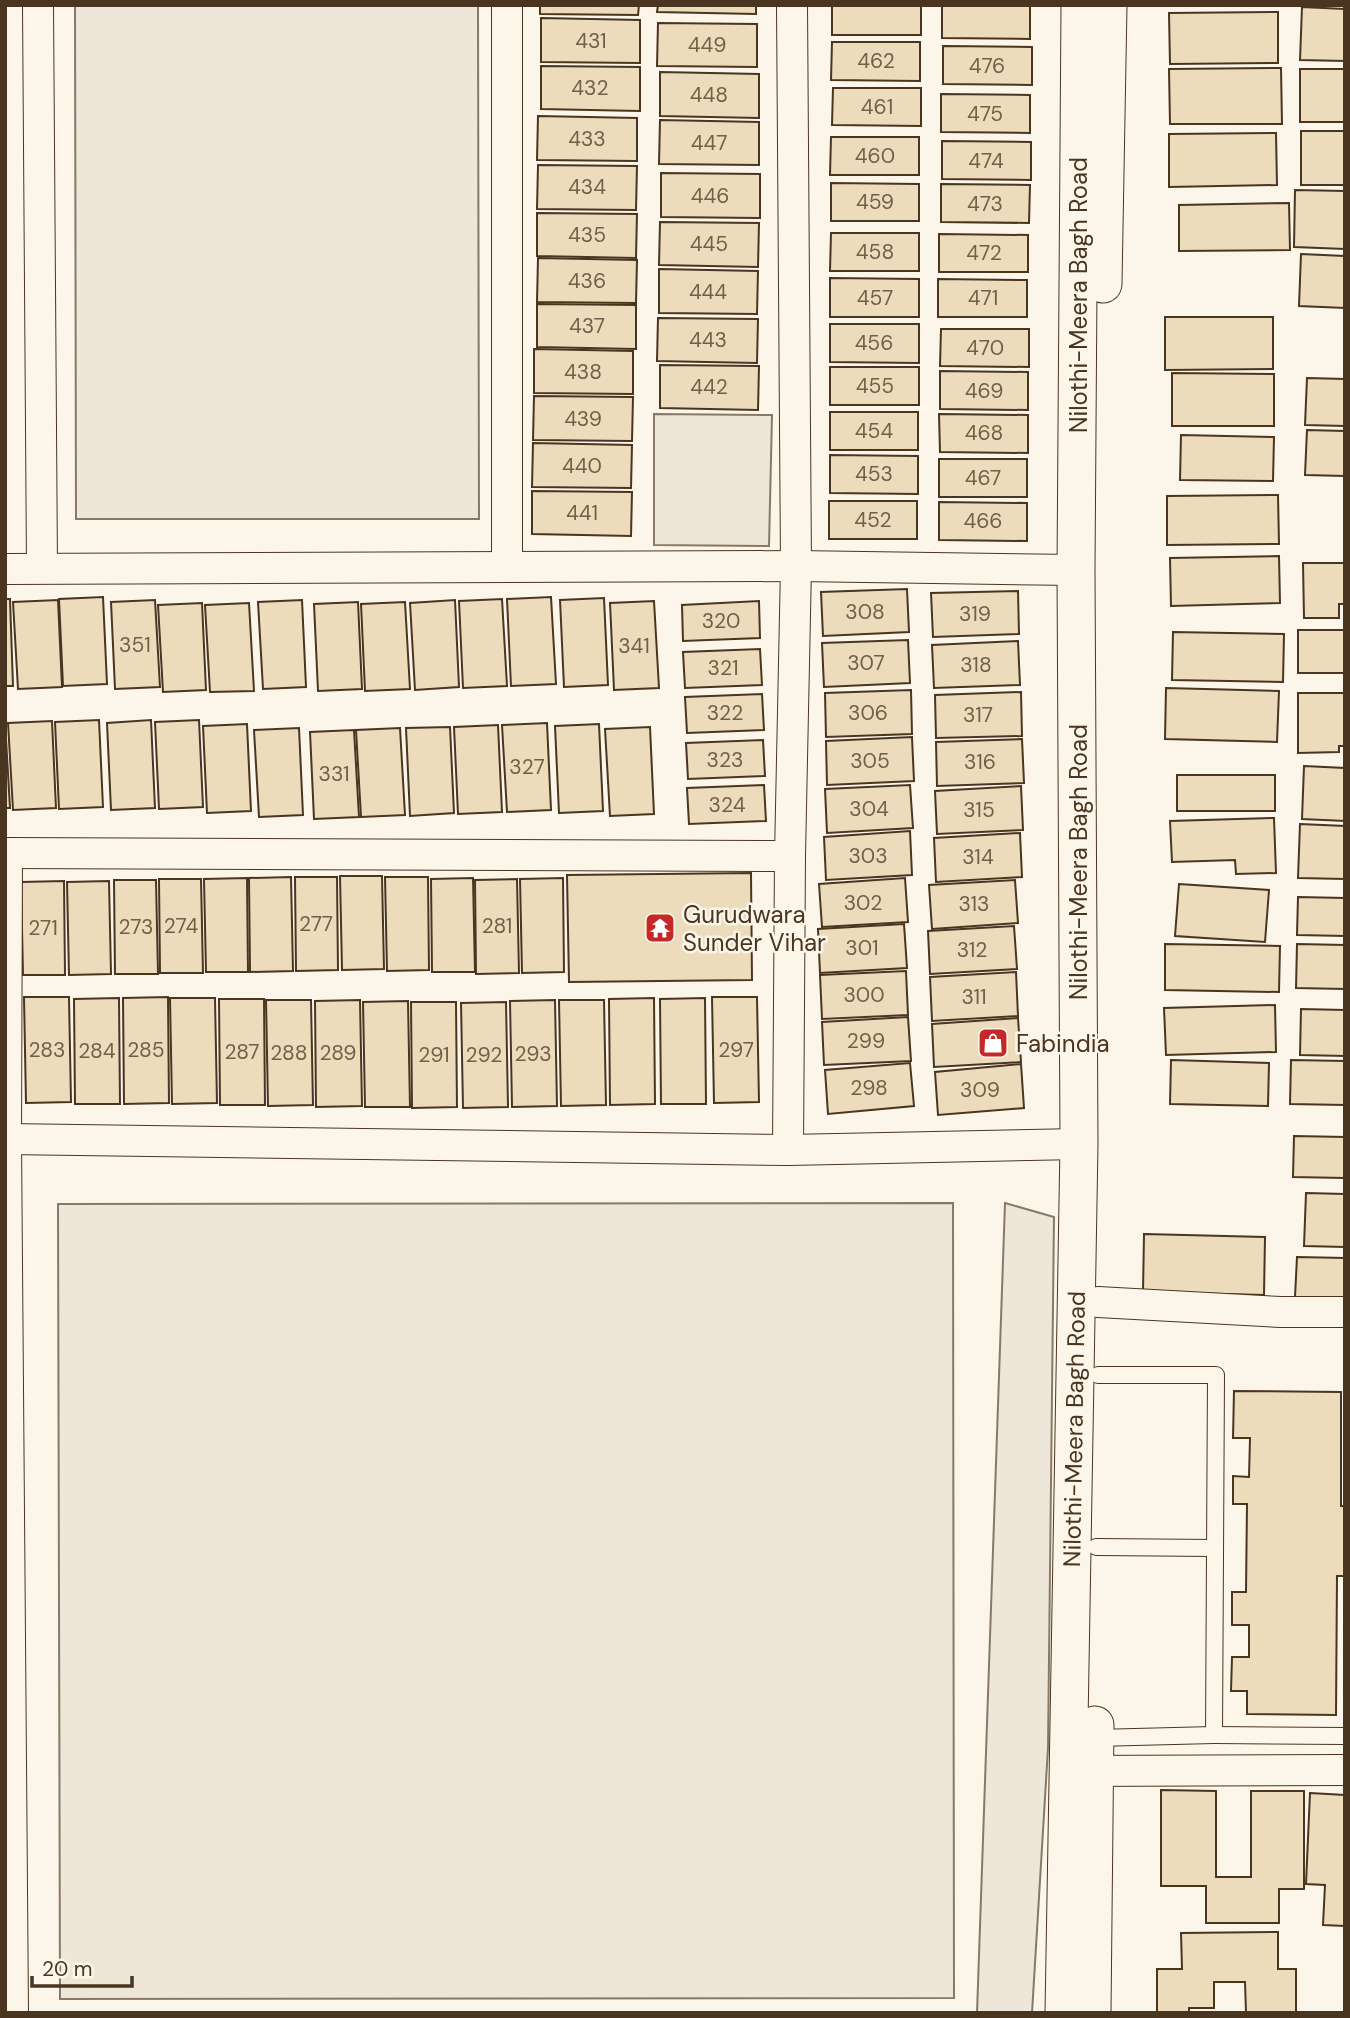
<svg xmlns="http://www.w3.org/2000/svg" width="1350" height="2018" viewBox="0 0 1350 2018" font-family="'DM Sans',sans-serif">
<rect width="100%" height="100%" fill="#fbf6e9"/>
<!-- green -->
<g fill="#ede6d9" stroke="#887966" stroke-width="2">
<path d="M75,5H478L479,519H76Z"/>
<path d="M654,414L772,415L769,546L654,545Z"/>
<path d="M953,1203L954,1998L60,1999L58,1204Z"/>
<path d="M1005,1203L1054,1217L1048,1748L1032,2013H977Z"/>
</g>
<!-- building -->
<g fill="#ecdcbc" stroke="#4a3520" stroke-width="2">
<path d="M540,5H639L638,15L540,14Z"/>
<path d="M658,5H756V14L657,12Z"/>
<rect x="832" y="5" width="89" height="30"/>
<path d="M942,5H1030V39L942,38Z"/>
<path d="M1302,7L1345,9V61L1300,60Z"/>
<path d="M1278,12V63L1170,64L1169,13Z"/>
<path d="M541,18L640,20V63L541,62Z"/>
<path d="M658,23L757,24V67L657,66Z"/>
<path d="M832,42H920V81L831,80Z"/>
<path d="M943,46L1032,47V85L943,84Z"/>
<path d="M541,66L640,67V111L541,109Z"/>
<path d="M1281,68L1282,124H1170L1169,69Z"/>
<rect x="1300" y="69" width="45" height="53"/>
<path d="M660,72L759,74V118L660,116Z"/>
<path d="M833,88H921V126L832,125Z"/>
<path d="M941,94L1030,95V133L941,132Z"/>
<path d="M538,116L637,118V161L537,160Z"/>
<path d="M660,120L759,122V165L659,164Z"/>
<rect x="1301" y="131" width="44" height="54"/>
<path d="M1276,133L1277,185L1169,187V134Z"/>
<path d="M831,137H919V175H830Z"/>
<path d="M942,141L1031,142V180L942,179Z"/>
<path d="M538,165L637,166L636,210L537,209Z"/>
<path d="M661,173L760,174V218L661,217Z"/>
<path d="M831,183L919,184V221H831Z"/>
<path d="M941,184L1030,185L1029,223L941,222Z"/>
<path d="M1295,190L1345,191V249L1294,247Z"/>
<path d="M1289,203L1290,250L1179,251V205Z"/>
<path d="M537,213L637,214L636,258L537,256Z"/>
<path d="M660,222L759,223L758,267L659,265Z"/>
<path d="M831,233H919V271H830Z"/>
<path d="M939,234L1028,235V272H939Z"/>
<path d="M1301,254L1345,256V308L1299,306Z"/>
<path d="M538,258L637,260L636,303L537,302Z"/>
<path d="M659,269L758,271L757,314L659,313Z"/>
<path d="M830,278L919,279V317H830Z"/>
<path d="M938,279L1027,280V317H938Z"/>
<path d="M537,304L636,305V349L537,347Z"/>
<path d="M1165,317H1273V369L1165,370Z"/>
<path d="M658,318L758,319L757,363L657,361Z"/>
<path d="M830,324H919V363L830,362Z"/>
<path d="M941,329H1029V367L940,366Z"/>
<path d="M534,349L633,351V394L534,393Z"/>
<path d="M660,365L759,366L758,410L660,408Z"/>
<rect x="830" y="367" width="89" height="38"/>
<path d="M940,371L1028,372V410L940,409Z"/>
<path d="M1172,373L1274,374V426H1172Z"/>
<path d="M1307,378L1345,379V426L1305,425Z"/>
<path d="M534,396L633,397L632,441L533,440Z"/>
<rect x="830" y="412" width="88" height="38"/>
<path d="M939,414L1028,415V453L940,452Z"/>
<path d="M1307,430L1345,431V476L1305,475Z"/>
<path d="M1181,435L1274,437L1273,481L1180,480Z"/>
<path d="M533,443L632,445L631,488L532,487Z"/>
<path d="M830,455L918,456V494L830,493Z"/>
<rect x="939" y="459" width="88" height="38"/>
<path d="M532,491L632,492L631,536L532,534Z"/>
<path d="M1278,495L1279,544L1167,545V496Z"/>
<rect x="829" y="501" width="88" height="38"/>
<path d="M939,502L1027,503V541L939,540Z"/>
<path d="M1279,556L1280,603L1171,606L1170,558Z"/>
<path d="M1303,563H1345V604H1339V618H1304Z"/>
<path d="M907,589L909,632L823,636L821,592Z"/>
<path d="M1018,591L1019,634L933,637L931,593Z"/>
<path d="M103,597L107,684L63,686L59,599Z"/>
<path d="M551,597L556,684L511,686L507,599Z"/>
<path d="M604,598L608,685L564,687L560,600Z"/>
<path d="M5,599H10L13,686H5Z"/>
<path d="M502,599L507,686L463,688L459,601Z"/>
<path d="M58,600L62,687L18,689L13,602Z"/>
<path d="M155,600L160,687L115,689L111,602Z"/>
<path d="M302,600L306,687L263,689L258,602Z"/>
<path d="M455,600L459,687L415,690L410,603Z"/>
<path d="M654,601L659,688L614,690L610,603Z"/>
<path d="M759,601L760,638L683,641L682,605Z"/>
<path d="M358,602L362,689L318,691L314,604Z"/>
<path d="M405,602L410,689L365,691L361,604Z"/>
<path d="M202,603L206,690L163,692L158,605Z"/>
<path d="M249,603L254,691L210,692L205,605Z"/>
<rect x="1298" y="630" width="47" height="43"/>
<path d="M1173,632L1284,634L1283,682L1172,680Z"/>
<path d="M908,640L910,683L824,687L822,643Z"/>
<path d="M1018,641L1020,685L934,688L932,645Z"/>
<path d="M760,649L762,685L685,688L683,652Z"/>
<path d="M1166,688L1279,691L1277,742L1165,739Z"/>
<path d="M911,690L912,734L826,737L825,693Z"/>
<path d="M1021,692L1022,736L936,738L935,695Z"/>
<path d="M1298,693H1345V746H1339V752L1298,753Z"/>
<path d="M762,694L764,730L687,733L685,697Z"/>
<path d="M99,720L103,807L59,809L55,722Z"/>
<path d="M151,720L155,808L111,810L107,723Z"/>
<path d="M199,720L203,807L159,809L155,722Z"/>
<path d="M5,721L10,808H5Z"/>
<path d="M52,721L56,808L13,810L8,723Z"/>
<path d="M547,723L551,810L507,812L502,725Z"/>
<path d="M247,724L251,811L207,813L203,726Z"/>
<path d="M599,724L603,811L559,813L555,726Z"/>
<path d="M498,725L502,812L458,814L454,727Z"/>
<path d="M450,727L454,813L410,816L406,728Z"/>
<path d="M650,727L654,814L610,816L605,729Z"/>
<path d="M299,728L303,815L259,817L254,730Z"/>
<path d="M400,728L405,815L361,817L356,730Z"/>
<path d="M354,730L359,817L314,819L310,732Z"/>
<path d="M912,737L914,781L827,785L826,741Z"/>
<path d="M1022,739L1024,783L937,786L936,742Z"/>
<path d="M763,740L765,776L688,779L686,743Z"/>
<path d="M1304,766L1345,768V821L1302,819Z"/>
<rect x="1177" y="775" width="98" height="36"/>
<path d="M764,785L766,821L689,824L687,788Z"/>
<path d="M910,785L913,828L827,833L825,789Z"/>
<path d="M1021,786L1023,830L937,834L935,791Z"/>
<path d="M1274,818L1276,873L1236,874L1235,860L1172,862L1170,821Z"/>
<path d="M1300,824L1345,826V879L1298,878Z"/>
<path d="M910,831L912,875L826,880L824,837Z"/>
<path d="M1020,833L1022,877L936,882L934,838Z"/>
<path d="M751,873L752,980L569,982L567,875Z"/>
<path d="M340,876H382L384,969L342,970Z"/>
<path d="M291,877L293,971L250,972L249,878Z"/>
<path d="M295,877H337L338,970L296,971Z"/>
<path d="M385,877H428L429,970L387,971Z"/>
<path d="M247,878L248,972H206L204,879Z"/>
<path d="M473,878L475,972H432L431,879Z"/>
<path d="M563,878L564,972L522,973L520,879Z"/>
<path d="M905,878L908,922L822,927L819,884Z"/>
<path d="M159,879H201L203,973H160Z"/>
<path d="M517,879L519,973L476,974L475,880Z"/>
<path d="M114,880H156L158,974H115Z"/>
<path d="M1015,880L1018,923L932,929L929,885Z"/>
<path d="M64,881L65,975H23L21,882Z"/>
<path d="M109,881L111,974L69,975L67,882Z"/>
<path d="M1179,884L1269,890L1265,942L1175,936Z"/>
<path d="M1298,897L1345,898V936L1297,935Z"/>
<path d="M904,924L907,968L820,973L818,929Z"/>
<path d="M1014,926L1017,969L930,974L928,931Z"/>
<path d="M1165,944L1280,946L1279,992L1165,990Z"/>
<path d="M1297,944L1345,945V989L1296,988Z"/>
<path d="M906,971L908,1015L822,1019L820,975Z"/>
<path d="M1016,972L1018,1016L932,1021L930,977Z"/>
<path d="M24,997H69L71,1102L26,1103Z"/>
<path d="M168,997L169,1103L124,1104L123,998Z"/>
<path d="M712,997H757L759,1102L714,1103Z"/>
<path d="M119,998L120,1104H75L74,999Z"/>
<path d="M170,998H215L217,1103L172,1104Z"/>
<path d="M654,998L655,1104L610,1105L609,999Z"/>
<path d="M705,998L706,1104H661L660,999Z"/>
<path d="M219,999H264L265,1105H220Z"/>
<path d="M266,1000H311L313,1105L268,1106Z"/>
<path d="M360,1000L362,1106L316,1107L315,1001Z"/>
<path d="M555,1000L557,1106L512,1107L510,1001Z"/>
<path d="M559,1000H604L606,1105L561,1106Z"/>
<path d="M408,1001L410,1107H365L363,1002Z"/>
<path d="M411,1002H456L457,1107L412,1108Z"/>
<path d="M506,1002L508,1107L463,1108L461,1003Z"/>
<path d="M1275,1005L1276,1052L1166,1055L1164,1008Z"/>
<path d="M1301,1009L1345,1010V1056L1300,1055Z"/>
<path d="M908,1017L911,1061L824,1065L822,1022Z"/>
<path d="M1018,1018L1021,1062L934,1067L932,1024Z"/>
<path d="M1171,1060L1269,1063L1268,1106L1170,1104Z"/>
<path d="M1291,1060L1345,1061V1105L1290,1104Z"/>
<path d="M910,1063L914,1106L828,1114L825,1070Z"/>
<path d="M1021,1064L1024,1108L938,1115L935,1072Z"/>
<path d="M1294,1136L1345,1137V1178L1293,1177Z"/>
<path d="M1306,1193L1345,1194V1247L1304,1246Z"/>
<path d="M1144,1234L1265,1237L1264,1295L1143,1292Z"/>
<path d="M1297,1257L1345,1258V1298L1295,1297Z"/>
<path d="M1234,1391L1341,1392V1506H1345V1576H1337L1336,1715L1247,1714V1691H1231L1232,1657H1249V1625H1232V1592H1246L1247,1504H1233V1476L1249,1477L1250,1438H1233Z"/>
<path d="M1161,1790L1216,1791V1877H1251V1791H1304V1889H1279V1923H1206V1886H1161Z"/>
<path d="M1310,1793L1345,1795V1926L1323,1925L1325,1885L1306,1884Z"/>
<path d="M1278,1932V1969H1296V2013H1246L1245,1982H1214V2008H1189V2013H1157V1969H1182L1181,1933Z"/>
</g>
<g fill="none" stroke-linecap="round" stroke-linejoin="round">
<!-- service casing -->
<g stroke="#4a3520" stroke-width="18">
<g id="service">
<path d="M1096,1547L1215,1548"/>
<path d="M1214,1735L1345,1736"/>
<path d="M1095,1738L1214,1735L1216,1375H1098"/>
</g>
</g>
<!-- minor casing -->
<g stroke="#4a3520" stroke-width="32">
<g id="minor">
<path d="M38,5L42,568"/>
<path d="M507,5V567"/>
<path d="M5,569L796,566L1076,570"/>
<path d="M5,853L790,856L796,566L792,5"/>
<path d="M7,853L6,1139L788,1150"/>
<path d="M790,856L788,1150L1079,1144"/>
<path d="M6,1139L13,2013"/>
<path d="M1098,1302L1281,1312H1345"/>
<path d="M1072,1771L1345,1770"/>
</g>
</g>
<!-- tertiary casing -->
<g stroke="#4a3520" stroke-width="39">
<g id="tertiary">
<path d="M1103,284L1108,5"/>
<path d="M1064,2013L1079,1144L1076,570L1080,5"/>
<path d="M1092,2013L1095,1725"/>
</g>
</g>
<!-- service -->
<use href="#service" stroke="#fbf6e9" stroke-width="16"/>
<!-- minor -->
<use href="#minor" stroke="#fbf6e9" stroke-width="30"/>
<!-- tertiary -->
<use href="#tertiary" stroke="#fbf6e9" stroke-width="37"/>
</g>
<!-- icons -->
<defs>
<g id="temple-square" transform="scale(1.575)"><rect x="-9" y="-9" width="18" height="18" rx="4" fill="#c62828" stroke="#fbf6e9"/><path d="M0-6L5-2H3V0L6.5 2.5H4V6H1.5V3h-3V6H-4V2.5H-6.5L-3 0V-2H-5Z" fill="#fff"/></g>
<g id="shop-square" transform="scale(1.575)"><rect x="-9" y="-9" width="18" height="18" rx="4" fill="#c62828" stroke="#fbf6e9"/><path d="M-5-2.5h2.3a2.7 3.5 0 0 1 5.4 0H5L5.5 6h-11ZM-1.5-2.5h3a1.5 2.3 0 0 0-3 0Z" fill="#fff"/></g>
</defs>
<g fill-rule="evenodd">
<use href="#temple-square" x="660" y="928"/>
<use href="#shop-square" x="993" y="1043"/>
</g>
<g text-anchor="middle" dominant-baseline="central" stroke-width="5" stroke-linejoin="round" paint-order="stroke">
<!-- number labels -->
<g font-size="21" fill="#725f47">
<text x="591" y="41">431</text>
<text x="707" y="45">449</text>
<text x="876" y="61">462</text>
<text x="987" y="66">476</text>
<text x="590" y="88">432</text>
<text x="709" y="95">448</text>
<text x="877" y="107">461</text>
<text x="985" y="114">475</text>
<text x="587" y="139">433</text>
<text x="709" y="143">447</text>
<text x="875" y="156">460</text>
<text x="986" y="161">474</text>
<text x="587" y="187">434</text>
<text x="710" y="196">446</text>
<text x="875" y="202">459</text>
<text x="985" y="204">473</text>
<text x="587" y="235">435</text>
<text x="709" y="244">445</text>
<text x="875" y="252">458</text>
<text x="984" y="253">472</text>
<text x="587" y="281">436</text>
<text x="708" y="292">444</text>
<text x="875" y="298">457</text>
<text x="983" y="298">471</text>
<text x="587" y="326">437</text>
<text x="708" y="340">443</text>
<text x="874" y="343">456</text>
<text x="985" y="348">470</text>
<text x="583" y="372">438</text>
<text x="875" y="386">455</text>
<text x="709" y="387">442</text>
<text x="984" y="391">469</text>
<text x="583" y="419">439</text>
<text x="874" y="431">454</text>
<text x="984" y="433">468</text>
<text x="582" y="466">440</text>
<text x="874" y="474">453</text>
<text x="983" y="478">467</text>
<text x="582" y="513">441</text>
<text x="873" y="520">452</text>
<text x="983" y="521">466</text>
<text x="865" y="612">308</text>
<text x="975" y="614">319</text>
<text x="721" y="621">320</text>
<text x="135" y="645">351</text>
<text x="634" y="646">341</text>
<text x="866" y="663">307</text>
<text x="976" y="665">318</text>
<text x="723" y="668">321</text>
<text x="725" y="713">322</text>
<text x="868" y="713">306</text>
<text x="978" y="715">317</text>
<text x="725" y="760">323</text>
<text x="870" y="761">305</text>
<text x="980" y="762">316</text>
<text x="527" y="767">327</text>
<text x="334" y="774">331</text>
<text x="727" y="805">324</text>
<text x="869" y="809">304</text>
<text x="979" y="810">315</text>
<text x="868" y="856">303</text>
<text x="978" y="857">314</text>
<text x="863" y="903">302</text>
<text x="974" y="904">313</text>
<text x="316" y="924">277</text>
<text x="181" y="926">274</text>
<text x="497" y="926">281</text>
<text x="136" y="927">273</text>
<text x="43" y="928">271</text>
<text x="862" y="948">301</text>
<text x="972" y="950">312</text>
<text x="864" y="995">300</text>
<text x="974" y="997">311</text>
<text x="866" y="1041">299</text>
<text x="47" y="1050">283</text>
<text x="146" y="1050">285</text>
<text x="736" y="1050">297</text>
<text x="97" y="1051">284</text>
<text x="242" y="1052">287</text>
<text x="289" y="1053">288</text>
<text x="338" y="1053">289</text>
<text x="533" y="1054">293</text>
<text x="434" y="1055">291</text>
<text x="484" y="1055">292</text>
<text x="869" y="1088">298</text>
<text x="980" y="1090">309</text>
</g>
<!-- street labels -->
<g font-size="24" fill="#4a3520" stroke="#fbf6e9">
<text transform="translate(1078 295) rotate(-90)">Nilothi-Meera Bagh Road</text>
<text transform="translate(1078 862) rotate(-90)">Nilothi-Meera Bagh Road</text>
<text transform="translate(1074 1429) rotate(-89)">Nilothi-Meera Bagh Road</text>
</g>
<!-- poi labels -->
<g font-size="24" fill="#4a3520" stroke="#fbf6e9" text-anchor="start">
<text x="683" y="914">Gurudwara<tspan x="683" dy="28">Sunder Vihar</tspan></text>
<text x="1016" y="1043">Fabindia</text>
</g>
</g>
<!-- border -->
<rect width="1350" height="2018" fill="none" stroke="#4a3520" stroke-width="14"/>
<!-- scale -->
<path d="M32 1976v10h100v-10" fill="none" stroke="#4a3520" stroke-width="3.5"/>
<text x="42" y="1976" font-size="21" fill="#4a3520" stroke="#fbf6e9" stroke-width="5" paint-order="stroke">20 m</text>
</svg>
